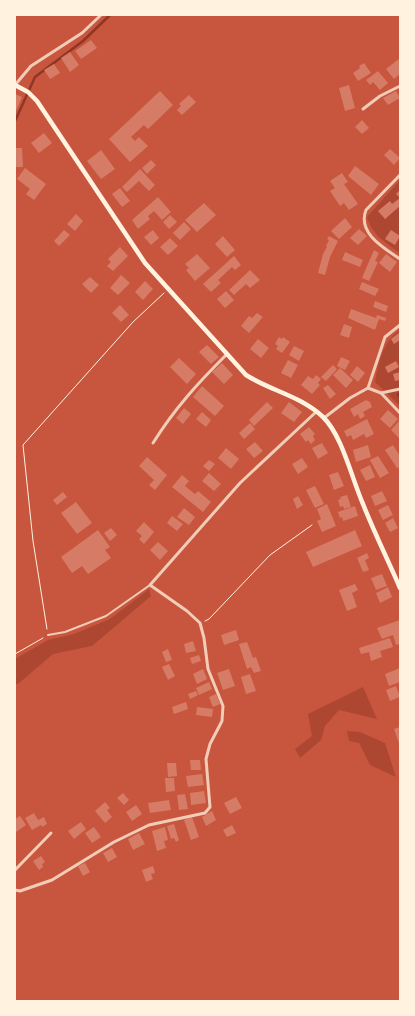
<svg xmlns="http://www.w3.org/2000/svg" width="415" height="1016" viewBox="0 0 415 1016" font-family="Helvetica,sans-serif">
<rect width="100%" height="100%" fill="#c8553d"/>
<!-- green -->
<g fill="#ae4732">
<path d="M400,180V253C386,243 372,235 367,217Z"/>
<path d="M400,330V406L375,382C378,363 383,341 400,330Z"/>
<path d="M149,589L151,596L92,646L53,654L18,684H15V659L48,640L74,634L110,619Z"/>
<path d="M363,687L377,719L339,710L325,726L321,740L300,758L295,749L312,736L308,714Z"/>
<path d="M347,731L360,732L385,743L396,777L370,765L359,743L349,741Z"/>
</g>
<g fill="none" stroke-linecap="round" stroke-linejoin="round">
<!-- stream -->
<g stroke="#8f3625" stroke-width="2.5">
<path d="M15,121L35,77L83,41L110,15"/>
<path d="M398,394L400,398"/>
</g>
</g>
<!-- building -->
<g fill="#d67c66">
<path d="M91,40L97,48L81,59L75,51Z"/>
<path d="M70,52L79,65L70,72L61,58Z"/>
<path d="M400,58V74L394,79L386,69Z"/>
<path d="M364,63L371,73L358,81L353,73L360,68L359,66Z"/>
<path d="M54,64L60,73L50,79L44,70Z"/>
<path d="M378,71L388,83L380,90L373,82L370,85L366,80Z"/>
<path d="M349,85L355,108L345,111L339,88Z"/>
<path d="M160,91L173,105L148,129L144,125L131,137L135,141L139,137L148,146L130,162L109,139Z"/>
<path d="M396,91L400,98L388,105L383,98Z"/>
<path d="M15,94L22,97L15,113Z"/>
<path d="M189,95L196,102L182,115L177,110L181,106L179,104Z"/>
<path d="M362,120L369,128L362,134L355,127Z"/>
<path d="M44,133L52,143L39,153L31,143Z"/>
<path d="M15,148H22L23,167H15Z"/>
<path d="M390,149L400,158L394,165L384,155Z"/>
<path d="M101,150L115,169L101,179L87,161Z"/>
<path d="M151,160L156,165L147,174L142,168Z"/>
<path d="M355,166L379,184L371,195L348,176Z"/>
<path d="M25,168L46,184L34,200L26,194L30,189L17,179Z"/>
<path d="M140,169L155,185L149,191L139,181L127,192L122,187Z"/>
<path d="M342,173L348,182L344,184L358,204L349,210L344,203L340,206L330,191L335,188L330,181Z"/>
<path d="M120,188L130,201L122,207L112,194Z"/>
<path d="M400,190V206L385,219L378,211L390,201L392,204L400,198L396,194Z"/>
<path d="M158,197L171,212L162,220L154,211L148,216L150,219L138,229L132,220Z"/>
<path d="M204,203L216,215L197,232L185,220Z"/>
<path d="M76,214L83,221L75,231L67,224Z"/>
<path d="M170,215L177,222L169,229L163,222Z"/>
<path d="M345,218L352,227L339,239L331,231Z"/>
<path d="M184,222L191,229L180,240L173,233Z"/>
<path d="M359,229L367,236L358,245L350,238Z"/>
<path d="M64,230L70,235L59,246L54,241Z"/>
<path d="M153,230L159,238L151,245L144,237Z"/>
<path d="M391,230L400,236L395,245L385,239Z"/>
<path d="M223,236L235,250L227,257L215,244Z"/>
<path d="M329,236L338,241L330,257L325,275L318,273L323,254L327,247L326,246L329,240L327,239Z"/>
<path d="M170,238L178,246L168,255L160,247Z"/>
<path d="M120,247L128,256L113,271L107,266L111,262L108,259Z"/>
<path d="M374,250L379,253L375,261L378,262L369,281L362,278Z"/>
<path d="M345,252L363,260L360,267L342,260Z"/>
<path d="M197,254L210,268L195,281L186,270L189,268L185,264Z"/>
<path d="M386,254L397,262L390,272L379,263Z"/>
<path d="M234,256L241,265L235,270L232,267L218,280L221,283L211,292L203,284Z"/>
<path d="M250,270L260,280L250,288L246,284L234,295L229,290Z"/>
<path d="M121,275L130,283L118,295L110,288Z"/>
<path d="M90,277L99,285L91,293L82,284Z"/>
<path d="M145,281L153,289L143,300L135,292Z"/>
<path d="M362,282L379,289L375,296L359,289Z"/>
<path d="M226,291L234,300L225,308L217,299Z"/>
<path d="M375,301L388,306L386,312L373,307Z"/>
<path d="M120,305L129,315L121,322L112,313Z"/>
<path d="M351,309L376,318L377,315L386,318L385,321L379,319L375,330L348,318Z"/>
<path d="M257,313L263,317L249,333L241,326L249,316L252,318Z"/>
<path d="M344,324L352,327L349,338L340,335Z"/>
<path d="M400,332V340L394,344L391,339Z"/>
<path d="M279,337L282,339L283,337L290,342L282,353L276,349L278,346L275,344Z"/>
<path d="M258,339L269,348L261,358L250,349Z"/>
<path d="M207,345L219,357L211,364L199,352Z"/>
<path d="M294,346L304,351L299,361L289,355Z"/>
<path d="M341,357L350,361L345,370L337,366Z"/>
<path d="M179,358L196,374L187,384L170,367Z"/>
<path d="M288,360L298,365L291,378L281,373Z"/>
<path d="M396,361L399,367L388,373L385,367Z"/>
<path d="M222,363L233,375L224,384L212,372Z"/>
<path d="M333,365L337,369L326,381L321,377Z"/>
<path d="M357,366L365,373L358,382L350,375Z"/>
<path d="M340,368L353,380L346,388L333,375Z"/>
<path d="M400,372V380L395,381L393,374Z"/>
<path d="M316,375L321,379L318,383L320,385L312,394L301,385L308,376L313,379Z"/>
<path d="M328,385L336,394L330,399L323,388Z"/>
<path d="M202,386L224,406L215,416L193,397Z"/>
<path d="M366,400L370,402L372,407L363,412L365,416L360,419L358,414L354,417L350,409Z"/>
<path d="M267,402L273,408L254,426L249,420Z"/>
<path d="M289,402L302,412L294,422L281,413Z"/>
<path d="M184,408L191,414L183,424L176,418Z"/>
<path d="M388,410L398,419L390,428L380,419Z"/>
<path d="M202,412L211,420L206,427L196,419Z"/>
<path d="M367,419L374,434L366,438L364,434L353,440L351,435L347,437L344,431Z"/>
<path d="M400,420V437L399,438L391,430Z"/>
<path d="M250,423L255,429L244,439L239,433Z"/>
<path d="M309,427L315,434L313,436L315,440L311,444L308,440L306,442L300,434Z"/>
<path d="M255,442L263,451L254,458L246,449Z"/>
<path d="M322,443L328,453L318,459L312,448Z"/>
<path d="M368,445L371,457L356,462L353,450Z"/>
<path d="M393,445L400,456V467L397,468L385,450Z"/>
<path d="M226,448L239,459L231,469L218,458Z"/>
<path d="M378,456L389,473L380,478L370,460Z"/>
<path d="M147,457L167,475L155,490L149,485L154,480L139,466Z"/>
<path d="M302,458L308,467L298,474L292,464Z"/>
<path d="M209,460L215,464L209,471L203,466Z"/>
<path d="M370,465L375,477L366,481L360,470Z"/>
<path d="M338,472L344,486L334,490L329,475Z"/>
<path d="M209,473L221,484L214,491L202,481Z"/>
<path d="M182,475L189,481L185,486L195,494L198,491L211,502L203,512L172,487Z"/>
<path d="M315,486L324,504L315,508L306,490Z"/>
<path d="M382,491L387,501L375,506L371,496Z"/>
<path d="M63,492L67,497L57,505L53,500Z"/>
<path d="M347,495L351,507L344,509L343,506L340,507L338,500L341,499L340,497Z"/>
<path d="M298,496L303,505L297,509L293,499Z"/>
<path d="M76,502L92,523L77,534L61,513Z"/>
<path d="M327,504L336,526L322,532L317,521L321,519L317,509Z"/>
<path d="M388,505L393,515L383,520L378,510Z"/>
<path d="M355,506L358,516L343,521L342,517L340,518L338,512Z"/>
<path d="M184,508L195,517L189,525L177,517Z"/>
<path d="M172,516L183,524L177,531L167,523Z"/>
<path d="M393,518L398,528L390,532L385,523Z"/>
<path d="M144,522L154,532L144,544L139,539L142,536L136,531Z"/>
<path d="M111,528L117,535L110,541L104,533Z"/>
<path d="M98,530L110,547L105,550L111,558L88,574L82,566L72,573L61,557Z"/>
<path d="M355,530L362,546L313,567L306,552Z"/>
<path d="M158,542L168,551L160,560L150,550Z"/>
<path d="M367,553L369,558L365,560L369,570L363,572L357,558Z"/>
<path d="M382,574L387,586L376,590L371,578Z"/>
<path d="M355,584L358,590L352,593L357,607L347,611L339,590Z"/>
<path d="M388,587L392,597L380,603L376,593Z"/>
<path d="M400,620V644L396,645L393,635L382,639L377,628Z"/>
<path d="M236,630L239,640L224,645L221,635Z"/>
<path d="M390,638L393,647L380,651L382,657L371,661L369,652L361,654L359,648Z"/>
<path d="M193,641L196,651L186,653L184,644Z"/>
<path d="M247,642L253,658L256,657L261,671L254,673L251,667L247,669L239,644Z"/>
<path d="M168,649L172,660L166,662L162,652Z"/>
<path d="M199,655L201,661L192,664L190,658Z"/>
<path d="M169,664L175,676L168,680L162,667Z"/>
<path d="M400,668V682L389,686L385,674Z"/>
<path d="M203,669L207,679L197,684L193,674Z"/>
<path d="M229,669L235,686L223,690L217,673Z"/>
<path d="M250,674L256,691L246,694L241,677Z"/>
<path d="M209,682L212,689L199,695L196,688Z"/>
<path d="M396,686L400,697L390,701L386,690Z"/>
<path d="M196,691L198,695L190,699L188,694Z"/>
<path d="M216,694L220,704L213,707L209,697Z"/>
<path d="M186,702L188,709L174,714L172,707Z"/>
<path d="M197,707L213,709L212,717L196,715Z"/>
<path d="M400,727V746L394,729Z"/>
<path d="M190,760H200L201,770H191Z"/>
<path d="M167,763H176L177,776L168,777Z"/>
<path d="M202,774L204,785L188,787L186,776Z"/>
<path d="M165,778H174L175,791L166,792Z"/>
<path d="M204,791L206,803L191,805L190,793Z"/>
<path d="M123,793L129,800L124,805L117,798Z"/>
<path d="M185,794L188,809L179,810L177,795Z"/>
<path d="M236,797L242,808L230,814L224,803Z"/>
<path d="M169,800L171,810L150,813L148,803Z"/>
<path d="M105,802L110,808L107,810L112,817L105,823L95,811Z"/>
<path d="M136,805L142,814L132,821L126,812Z"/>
<path d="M212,811L216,820L206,826L202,817Z"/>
<path d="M34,813L38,820L44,817L47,824L42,827L41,825L32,830L25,818Z"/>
<path d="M20,816L26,825L16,832L15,819Z"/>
<path d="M192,817L199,837L191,840L184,820Z"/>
<path d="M81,822L86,829L74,839L68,831Z"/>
<path d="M174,824L179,840L176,842L174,838L171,839L167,826Z"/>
<path d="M232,825L236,833L227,837L223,830Z"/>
<path d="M94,827L101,837L92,843L85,833Z"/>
<path d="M165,827L168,840L164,841L166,848L157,851L152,831Z"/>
<path d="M139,833L145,844L133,850L128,839Z"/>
<path d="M112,848L117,857L108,862L103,853Z"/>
<path d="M41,856L45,862L42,864L43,867L39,870L33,861Z"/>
<path d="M85,863L90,872L83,876L78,866Z"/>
<path d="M153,866L155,873L151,874L153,879L146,882L142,870Z"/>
</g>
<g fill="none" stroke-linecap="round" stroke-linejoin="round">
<!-- path -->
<g stroke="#fff3e0" stroke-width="1">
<path d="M205,621L209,619L270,555L312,525"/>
<path d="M47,629L33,541L23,445L133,322L164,293"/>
<path d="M15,654L43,638"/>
</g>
<!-- service -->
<path stroke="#f1ccb7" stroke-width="2" d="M48,635L65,632L106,616L150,585"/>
<!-- minor -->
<g stroke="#f1ccb7" stroke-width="3">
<path d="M15,85L31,66L82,33L101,15"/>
<path d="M363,109L380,96L400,86"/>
<path d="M400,175L366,210C357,233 384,248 400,259"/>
<path d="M368,388L385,337L400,325"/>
<path d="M381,393L400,389"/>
<path d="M324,418L350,398L368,388L381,393L400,413"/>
<path d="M153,443C175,408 198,383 227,354"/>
<path d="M15,870L51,833"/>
<path d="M15,890L20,891L52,880L114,842L149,825L205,813L210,807L206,759L210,744L222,721L223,706L208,669L204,638L200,623L187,611L150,585L240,483L316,412"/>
</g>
<!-- secondary -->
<path stroke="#fff3e0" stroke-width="4.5" d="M15,85L28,92L37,101L145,263L246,375C271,391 301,396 323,417C342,435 352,479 363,504C374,532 388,560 400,588"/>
</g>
<!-- border -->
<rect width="415" height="1016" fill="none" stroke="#fff3e0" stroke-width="32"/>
</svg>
